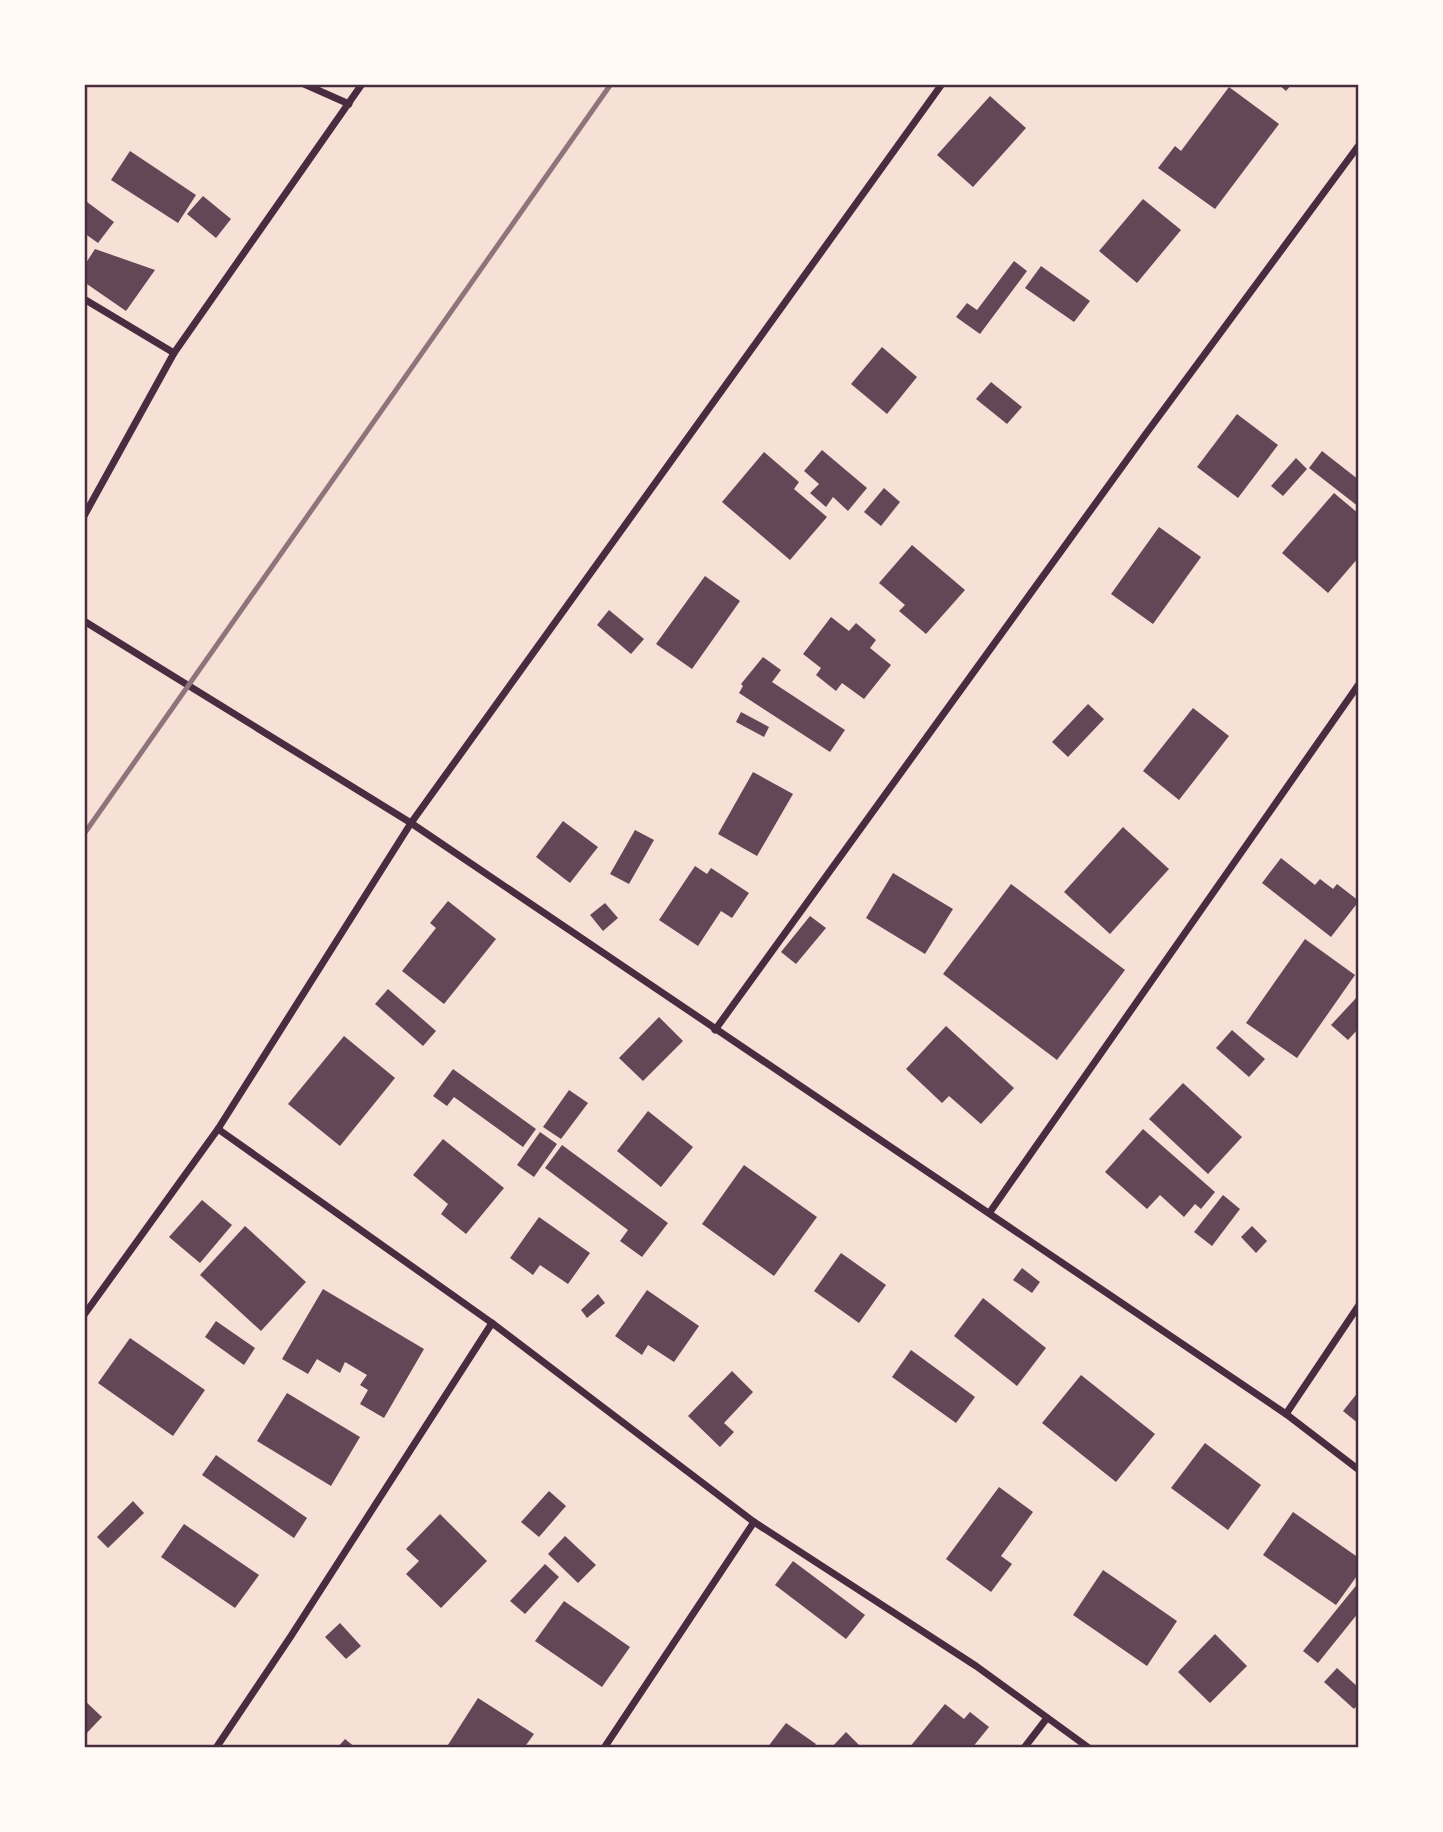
<svg xmlns="http://www.w3.org/2000/svg" width="1443" height="1832" viewBox="0 0 1443 1832" font-family="Montserrat,sans-serif">
<rect width="100%" height="100%" fill="#f7e1d7"/>
<!-- building -->
<g fill="#644757">
<path d="M1278,84H1292L1286,91Z"/>
<path d="M1229,87L1279,124L1215,209L1158,168L1175,146L1181,151Z"/>
<path d="M990,96L1026,128L973,187L937,155Z"/>
<path d="M130,151L196,195L178,223L111,180Z"/>
<path d="M203,196L231,219L216,238L187,214Z"/>
<path d="M1143,199L1181,230L1137,283L1099,251Z"/>
<path d="M87,202L114,222L98,243L84,233V205Z"/>
<path d="M95,249L155,270L126,311L84,282V266Z"/>
<path d="M1014,261L1027,271L980,334L956,317L967,303L977,310Z"/>
<path d="M1041,266L1090,301L1074,322L1025,288Z"/>
<path d="M882,347L917,377L887,414L851,384Z"/>
<path d="M991,382L1022,407L1007,424L976,399Z"/>
<path d="M1237,414L1278,445L1238,498L1197,467Z"/>
<path d="M822,450L867,488L848,511L833,497L826,507L810,493L819,484L804,471Z"/>
<path d="M1322,451L1359,480V507L1309,468Z"/>
<path d="M764,452L799,482L794,489L827,517L790,560L722,502Z"/>
<path d="M1296,458L1307,469L1283,496L1271,486Z"/>
<path d="M884,488L900,502L881,526L864,512Z"/>
<path d="M1334,493L1359,514V557L1328,593L1282,553Z"/>
<path d="M1159,527L1201,557L1153,624L1111,594Z"/>
<path d="M912,545L965,590L926,634L899,611L905,605L879,583Z"/>
<path d="M705,576L740,601L692,669L656,644Z"/>
<path d="M609,610L644,639L631,654L597,625Z"/>
<path d="M831,617L849,631L856,623L876,640L870,648L891,665L864,699L842,683L836,691L816,675L821,668L803,654Z"/>
<path d="M763,657L781,670L772,682L845,730L830,752L739,693L743,686L741,684Z"/>
<path d="M1088,704L1104,719L1068,757L1052,742Z"/>
<path d="M1193,708L1229,736L1179,800L1143,771Z"/>
<path d="M741,712L769,727L764,737L736,722Z"/>
<path d="M753,772L793,794L757,856L718,834Z"/>
<path d="M563,821L598,847L570,883L536,857Z"/>
<path d="M1123,827L1169,869L1110,934L1064,892Z"/>
<path d="M635,830L654,840L629,884L610,874Z"/>
<path d="M1281,858L1315,885L1320,879L1333,889L1337,884L1359,901L1331,937L1262,883Z"/>
<path d="M695,866L707,874L711,868L749,893L732,918L721,911L698,946L659,920Z"/>
<path d="M893,873L953,909L925,954L866,918Z"/>
<path d="M1011,884L1125,970L1057,1060L943,974Z"/>
<path d="M448,901L496,939L444,1004L402,971L436,928L430,923Z"/>
<path d="M605,903L618,918L603,931L590,915Z"/>
<path d="M810,916L826,928L796,964L781,952Z"/>
<path d="M1305,939L1355,975L1297,1058L1246,1023Z"/>
<path d="M388,989L436,1031L423,1046L375,1004Z"/>
<path d="M1357,997L1359,1028L1348,1040L1331,1025Z"/>
<path d="M659,1017L683,1041L643,1081L619,1058Z"/>
<path d="M946,1026L1014,1088L981,1124L949,1096L942,1103L906,1069Z"/>
<path d="M1232,1030L1265,1059L1249,1077L1216,1048Z"/>
<path d="M344,1036L395,1078L340,1146L288,1104Z"/>
<path d="M453,1069L536,1129L523,1147L454,1097L447,1106L433,1096Z"/>
<path d="M1183,1083L1242,1137L1208,1174L1149,1119Z"/>
<path d="M569,1090L588,1103L561,1139L543,1127Z"/>
<path d="M648,1111L693,1147L661,1187L617,1151Z"/>
<path d="M1143,1129L1215,1192L1201,1209L1195,1204L1184,1217L1160,1195L1147,1209L1105,1172Z"/>
<path d="M540,1132L557,1144L534,1177L517,1165Z"/>
<path d="M443,1139L504,1188L466,1234L441,1214L448,1204L413,1175Z"/>
<path d="M562,1145L668,1223L642,1257L620,1241L628,1230L545,1168Z"/>
<path d="M744,1165L817,1217L774,1276L702,1224Z"/>
<path d="M1223,1195L1240,1209L1212,1246L1194,1232Z"/>
<path d="M202,1200L232,1225L200,1263L169,1237Z"/>
<path d="M539,1217L590,1253L568,1284L540,1265L533,1275L510,1258Z"/>
<path d="M245,1226L306,1282L261,1331L200,1275Z"/>
<path d="M1252,1226L1267,1241L1256,1253L1241,1237Z"/>
<path d="M841,1253L886,1285L859,1323L814,1291Z"/>
<path d="M1022,1268L1040,1282L1032,1293L1013,1280Z"/>
<path d="M323,1289L424,1349L384,1418L360,1404L368,1390L360,1385L367,1375L345,1362L340,1373L317,1359L308,1374L282,1359Z"/>
<path d="M647,1290L699,1326L674,1362L648,1345L642,1355L615,1336Z"/>
<path d="M598,1294L605,1303L587,1318L581,1310Z"/>
<path d="M983,1298L1046,1348L1017,1386L954,1336Z"/>
<path d="M216,1321L255,1348L244,1365L205,1337Z"/>
<path d="M130,1338L205,1390L173,1436L98,1383Z"/>
<path d="M911,1350L975,1397L956,1423L892,1377Z"/>
<path d="M732,1371L753,1392L724,1423L734,1432L720,1447L688,1416Z"/>
<path d="M1081,1375L1155,1434L1116,1482L1042,1423Z"/>
<path d="M1359,1391V1424L1343,1411Z"/>
<path d="M287,1393L360,1437L331,1486L257,1441Z"/>
<path d="M1205,1443L1261,1485L1228,1530L1171,1488Z"/>
<path d="M216,1455L307,1518L294,1538L202,1475Z"/>
<path d="M999,1487L1033,1512L1001,1556L1012,1564L991,1592L946,1559Z"/>
<path d="M549,1491L566,1506L539,1537L521,1522Z"/>
<path d="M133,1501L144,1513L108,1548L97,1537Z"/>
<path d="M1293,1512L1359,1558V1573L1336,1605L1263,1555Z"/>
<path d="M440,1514L487,1561L441,1608L406,1574L419,1561L406,1549Z"/>
<path d="M184,1524L259,1575L235,1608L161,1557Z"/>
<path d="M565,1536L596,1565L578,1583L548,1554Z"/>
<path d="M793,1561L865,1615L846,1639L775,1585Z"/>
<path d="M545,1564L559,1577L525,1614L510,1601Z"/>
<path d="M1103,1570L1177,1621L1147,1666L1073,1615Z"/>
<path d="M1359,1582V1612L1318,1663L1303,1651Z"/>
<path d="M564,1601L630,1647L602,1687L535,1641Z"/>
<path d="M340,1623L361,1646L346,1659L325,1637Z"/>
<path d="M1215,1634L1247,1666L1210,1703L1178,1672Z"/>
<path d="M1337,1668L1359,1688V1703L1354,1709L1324,1682Z"/>
<path d="M478,1698L534,1734L524,1748H446Z"/>
<path d="M84,1700L102,1717L84,1736Z"/>
<path d="M945,1704L964,1719L970,1712L989,1727L972,1748H909Z"/>
<path d="M786,1723L816,1744L813,1748H767Z"/>
<path d="M846,1732L862,1748H831Z"/>
<path d="M345,1739L356,1748H337Z"/>
</g>
<g fill="none" stroke-linecap="round" stroke-linejoin="round">
<!-- minor -->
<g stroke="#4a2c40" stroke-width="7">
<path d="M304,84L349,104"/>
<path d="M84,299L174,353"/>
<path d="M84,516L174,353L362,84"/>
<path d="M84,621L411,823L1286,1414L1359,1470"/>
<path d="M715,1030L1145,435L1359,145"/>
<path d="M218,1129L492,1323L754,1522L976,1666L1089,1748"/>
<path d="M990,1212L1359,684"/>
<path d="M84,1315L218,1129L411,823L942,84"/>
<path d="M1286,1414L1359,1305"/>
<path d="M216,1748L291,1636L492,1323"/>
<path d="M604,1748L754,1522"/>
<path d="M1024,1748L1047,1718"/>
</g>
<!-- rail -->
<path stroke="#8f747c" stroke-width="5" d="M84,834L611,84"/>
</g>
<!-- border -->
<rect width="1443" height="1832" fill="none" stroke="#fffaf5" stroke-width="172"/>
<rect x="86" y="86" width="1271" height="1660" fill="none" stroke="#4a2c40" stroke-width="2.5"/>
</svg>
